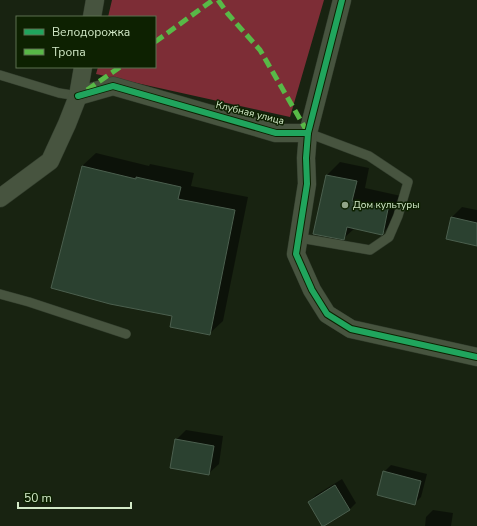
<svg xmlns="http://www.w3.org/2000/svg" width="477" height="526" viewBox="0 0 477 526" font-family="'Nunito Sans',sans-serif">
<rect width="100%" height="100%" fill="#182311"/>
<!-- forest -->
<path fill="#7d2d36" d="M112,0H324L290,117L96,74L98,67H155V17H108Z"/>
<!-- shadow -->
<g fill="#0007">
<path d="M96,153L149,166L150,164L194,173L191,186L248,197L223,321L209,334L173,316L52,287L82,166Z"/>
<path d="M340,162L369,168L365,188L401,196L396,219L383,233L355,228L344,238L315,233L327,175Z"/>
<path d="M462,207L477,210V245L452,217Z"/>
<path d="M186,430L223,436L219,464L208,474L176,440Z"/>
<path d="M391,465L427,474L421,497L414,504L384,472Z"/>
<path d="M342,479L356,503L349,510L309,502L316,495Z"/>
<path d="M433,510L453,513L451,526H425L426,517Z"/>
</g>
<!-- building -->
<g fill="#2b4130" stroke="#4b5f4e">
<path d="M82,166L136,179V177L181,187L178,199L235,210L210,335L170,327L172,316L110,304L51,288Z"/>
<path d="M326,175L357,181L352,201L388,209L383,234L382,235L347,227L344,240L313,234Z"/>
<path d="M451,217L477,223V246L446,239Z"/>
<path d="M175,439L214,446L209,475L170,468Z"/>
<path d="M383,471L421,481L415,505L377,495Z"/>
<path d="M335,485L350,510L324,526H322L308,502Z"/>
</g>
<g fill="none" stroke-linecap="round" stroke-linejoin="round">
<!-- service casing -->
<g stroke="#323d2d" stroke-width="10">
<g id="service">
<path d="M0,75L59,93L78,96"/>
<path d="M300,238L370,250L389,237L398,216L408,182L369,156L308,133"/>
<path d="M0,294L29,302L126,334"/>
</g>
</g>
<!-- minor casing -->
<g stroke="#323d2d" stroke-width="19">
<g id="minor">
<path d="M342,0L308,133L306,158L307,184L296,254L312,290L327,314L351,329L477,357"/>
<path d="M92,17L95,0"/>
<path d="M78,96L113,86L276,133H308"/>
<path d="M0,198L50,161L67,124L78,96L83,67"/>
</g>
</g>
<!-- service -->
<use href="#service" stroke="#47543f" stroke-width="9"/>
<!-- minor -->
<use href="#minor" stroke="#47543f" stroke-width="18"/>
<!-- quiet -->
<g stroke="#58b947" stroke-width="5" stroke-dasharray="10 5" stroke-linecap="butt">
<path d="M218,0L228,14L260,50L308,133"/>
<path d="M155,42L213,0"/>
<path d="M87,90L120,67"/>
</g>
<!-- cycleway casing -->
<g stroke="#0d2101" stroke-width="8">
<g id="cycleway">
<path d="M342,0L308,133L306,158L307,184L296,254L312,290L327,314L351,329L477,357"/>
<path d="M78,96L113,86L276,133H308"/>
</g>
</g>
<!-- cycleway -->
<use href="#cycleway" stroke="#20a55d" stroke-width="6"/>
</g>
<!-- markers -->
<circle fill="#91a487" stroke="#0d2101" stroke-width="1.5" cx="345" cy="205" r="4"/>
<g text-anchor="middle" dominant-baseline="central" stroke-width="3" stroke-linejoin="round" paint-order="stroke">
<!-- street labels -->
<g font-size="10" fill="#d2e9c7" stroke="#0d2101">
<text transform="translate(250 113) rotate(14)">Клубная улица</text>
</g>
<!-- poi labels -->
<g font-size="10" fill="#d2e9c7" stroke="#0d2101" text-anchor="start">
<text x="353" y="205">Дом культуры</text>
</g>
</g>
<!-- legend -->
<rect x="16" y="16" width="140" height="52" fill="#0d2101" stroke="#5c7150"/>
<rect x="24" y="29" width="20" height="6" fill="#20a55d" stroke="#5c7150"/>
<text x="52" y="36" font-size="12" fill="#d2e9c7">Велодорожка</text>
<rect x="24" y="49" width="20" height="6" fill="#58b947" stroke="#5c7150"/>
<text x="52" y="56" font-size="12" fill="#d2e9c7">Тропа</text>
<!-- scale -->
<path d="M18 502v6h113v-6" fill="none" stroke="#d2e9c7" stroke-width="2"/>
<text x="24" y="502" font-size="12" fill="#d2e9c7" stroke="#0d2101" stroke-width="3" paint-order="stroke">50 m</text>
</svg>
